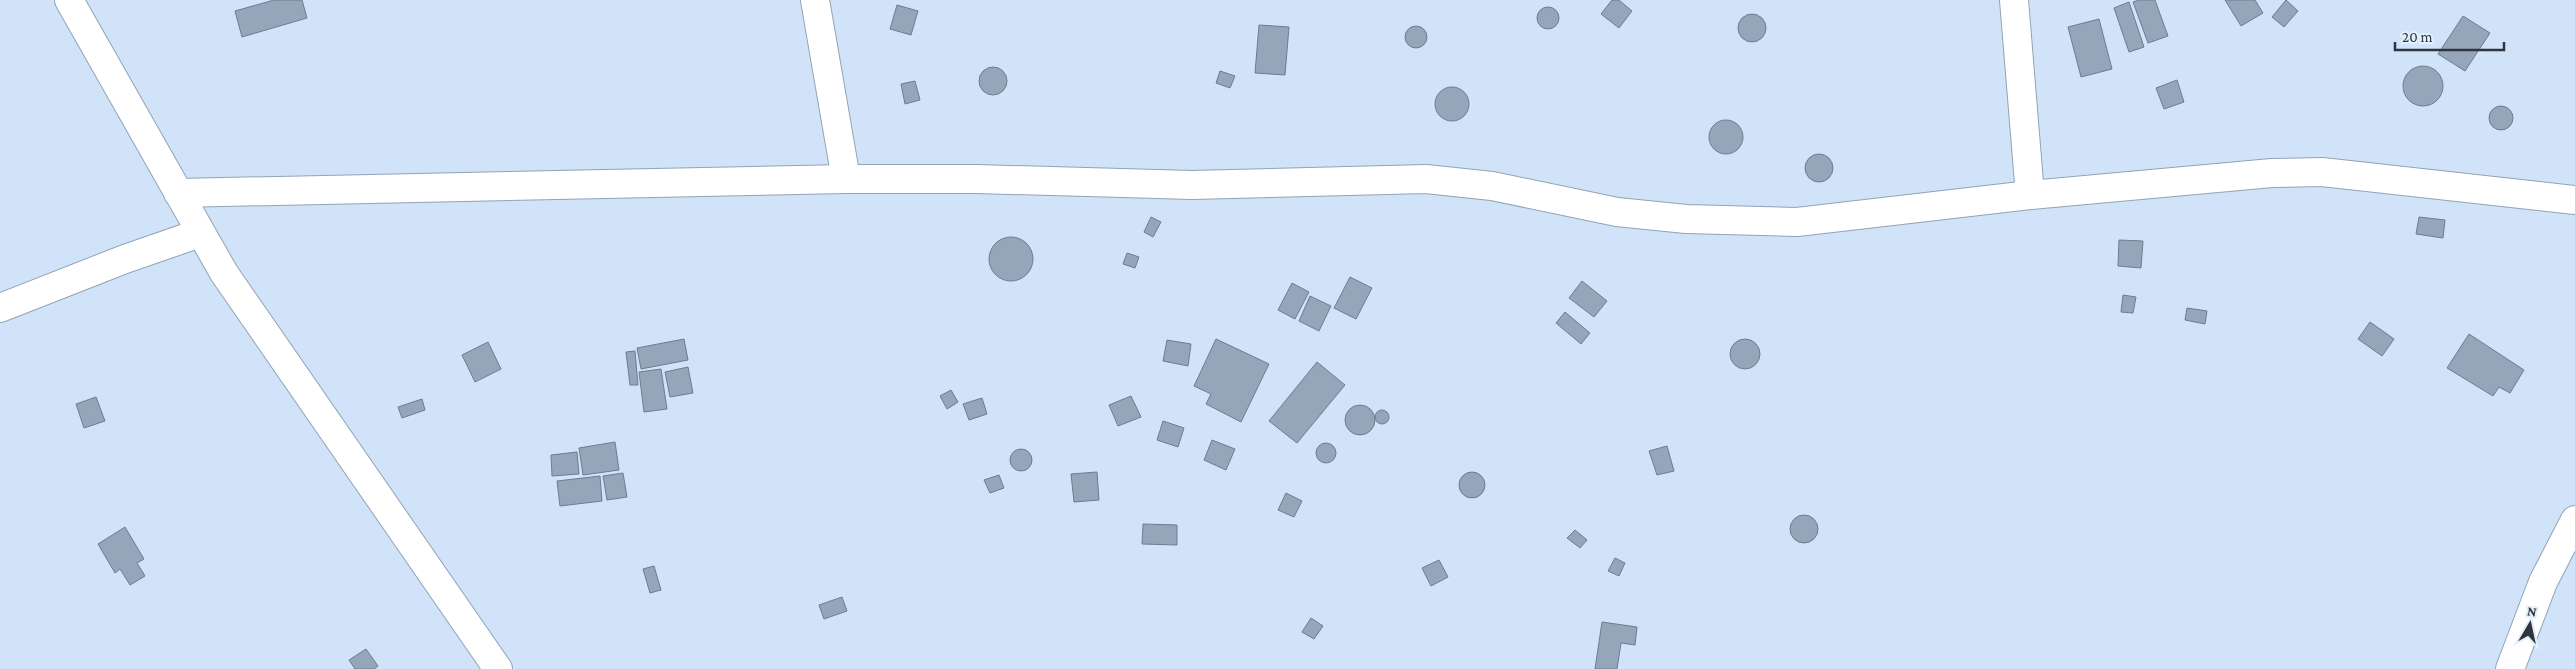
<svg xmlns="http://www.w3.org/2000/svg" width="2575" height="669" viewBox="0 0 2575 669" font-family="'Crimson Pro',serif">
<rect width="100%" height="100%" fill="#d0e3f8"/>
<!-- building -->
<g fill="#95a6bb" stroke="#6c7d90">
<path d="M274,0H302L307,18L242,37L235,11Z"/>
<path d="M1612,0H1619L1632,11L1619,28L1601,14Z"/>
<path d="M2139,0H2155L2168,36L2148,43L2133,2Z"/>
<path d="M2225,0H2255L2263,13L2241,26Z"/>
<path d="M2286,0L2298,11L2284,27L2272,17Z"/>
<path d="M2129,2L2144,47L2129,52L2114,8Z"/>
<path d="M897,5L918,11L911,35L890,29Z"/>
<circle cx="1548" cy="18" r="11"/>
<circle cx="1752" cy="28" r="14"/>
<path d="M2463,16L2490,33L2465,71L2438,54Z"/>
<path d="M2099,19L2112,69L2081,77L2068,27Z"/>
<path d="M1259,25L1289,27L1285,75L1255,73Z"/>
<circle cx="1416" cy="37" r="11"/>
<circle cx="2423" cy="86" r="20"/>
<circle cx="993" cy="81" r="14"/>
<path d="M1220,71L1235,76L1230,88L1216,83Z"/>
<path d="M2177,80L2184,102L2164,109L2156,88Z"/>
<path d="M915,81L920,100L905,104L901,84Z"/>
<circle cx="1452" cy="104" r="17"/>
<circle cx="2501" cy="118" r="12"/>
<circle cx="1726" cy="137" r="17"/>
<circle cx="1819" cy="168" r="14"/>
<path d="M1151,217L1161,222L1153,237L1144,232Z"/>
<path d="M2419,217L2445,220L2443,238L2416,234Z"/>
<circle cx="1011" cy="259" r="22"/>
<path d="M2119,240L2143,241L2141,268L2118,266Z"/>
<path d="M1127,253L1139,257L1135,268L1123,264Z"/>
<path d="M1350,277L1372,288L1356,319L1334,308Z"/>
<path d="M1582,281L1607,301L1594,317L1569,298Z"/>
<path d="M1292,283L1309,292L1295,319L1278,310Z"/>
<path d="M2123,295L2136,297L2133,313L2121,312Z"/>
<path d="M1310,296L1331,306L1319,331L1299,321Z"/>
<path d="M2187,308L2207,311L2205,324L2185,320Z"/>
<path d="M1565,312L1590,333L1581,344L1556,323Z"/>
<path d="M2370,322L2394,339L2382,356L2358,339Z"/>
<path d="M2469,334L2524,370L2510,393L2499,387L2493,396L2447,368Z"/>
<path d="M684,339L688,360L641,369L637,348Z"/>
<path d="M1216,339L1269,364L1241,422L1206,404L1211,394L1194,386Z"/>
<circle cx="1745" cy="354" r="15"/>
<path d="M1167,340L1191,344L1188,366L1163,361Z"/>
<path d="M488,342L501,369L475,382L462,355Z"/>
<path d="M635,351L638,385H630L626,352Z"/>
<path d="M1317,362L1345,385L1297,443L1269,421Z"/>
<path d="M688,367L693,393L670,397L665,372Z"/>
<path d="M661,369L667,409L644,412L639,372Z"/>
<path d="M951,390L958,402L947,409L940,396Z"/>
<path d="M1131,396L1141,417L1118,426L1109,405Z"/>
<path d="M96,397L105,421L84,428L76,404Z"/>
<path d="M982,398L987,414L969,420L963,404Z"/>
<path d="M422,399L425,410L402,418L398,407Z"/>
<circle cx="1360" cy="420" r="15"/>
<circle cx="1382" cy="417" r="7"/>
<path d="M1163,421L1184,428L1178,447L1157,440Z"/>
<path d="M1212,440L1235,449L1226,470L1204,460Z"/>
<path d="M615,442L619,470L583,475L579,448Z"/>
<circle cx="1326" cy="453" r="10"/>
<path d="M1667,446L1674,471L1657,475L1649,451Z"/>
<circle cx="1021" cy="460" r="11"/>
<path d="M577,452L579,474L552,476L551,455Z"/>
<circle cx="1472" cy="485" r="13"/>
<path d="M1097,472L1099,500L1074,502L1071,474Z"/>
<path d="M623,473L627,497L607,500L603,476Z"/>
<path d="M999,475L1004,488L990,493L984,480Z"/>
<path d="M600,476L602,501L560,506L557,481Z"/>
<path d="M1286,493L1302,501L1294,517L1278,510Z"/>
<circle cx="1804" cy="529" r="14"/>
<path d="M1143,524L1177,525V545L1142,544Z"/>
<path d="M125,527L144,559L137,563L145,576L130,585L120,569L115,573L98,544Z"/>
<path d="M1575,530L1587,540L1580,548L1567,538Z"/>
<path d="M1615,558L1625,563L1619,576L1608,571Z"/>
<path d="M1439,560L1448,577L1431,586L1422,568Z"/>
<path d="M654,566L661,590L650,593L643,569Z"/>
<path d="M842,597L847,611L824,619L819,605Z"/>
<path d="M1311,618L1323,626L1314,639L1302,632Z"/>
<path d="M1602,622L1637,627L1635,645L1621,643L1617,669H1595Z"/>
<path d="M366,649L378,666L374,669H355L349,660Z"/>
</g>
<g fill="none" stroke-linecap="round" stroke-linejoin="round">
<!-- street casing -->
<g stroke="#91a3b7" stroke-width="30">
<g id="street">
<path d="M69,0L224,273L498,669"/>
<path d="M815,0L846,179"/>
<path d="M2014,0L2030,195"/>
<path d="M178,193L846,179H976L1192,185L1426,179L1492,186L1617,212L1686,219L1797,222L2030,195L2272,173L2322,172L2575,200"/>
<path d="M0,308L125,259L200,233"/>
<path d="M2510,669L2543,582L2575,520"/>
</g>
</g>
<!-- street -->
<use href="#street" stroke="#fff" stroke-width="28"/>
</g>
<!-- north arrow -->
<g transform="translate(2530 624) rotate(9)" stroke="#e4effc" stroke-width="4" paint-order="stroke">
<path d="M0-4L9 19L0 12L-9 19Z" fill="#2e353e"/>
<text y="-8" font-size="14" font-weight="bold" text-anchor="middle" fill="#2e353e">N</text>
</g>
<!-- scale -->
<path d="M2395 42v8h109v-8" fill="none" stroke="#2e353e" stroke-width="2.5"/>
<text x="2402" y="42" font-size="15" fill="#2e353e" stroke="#e4effc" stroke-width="4" paint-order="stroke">20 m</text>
</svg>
